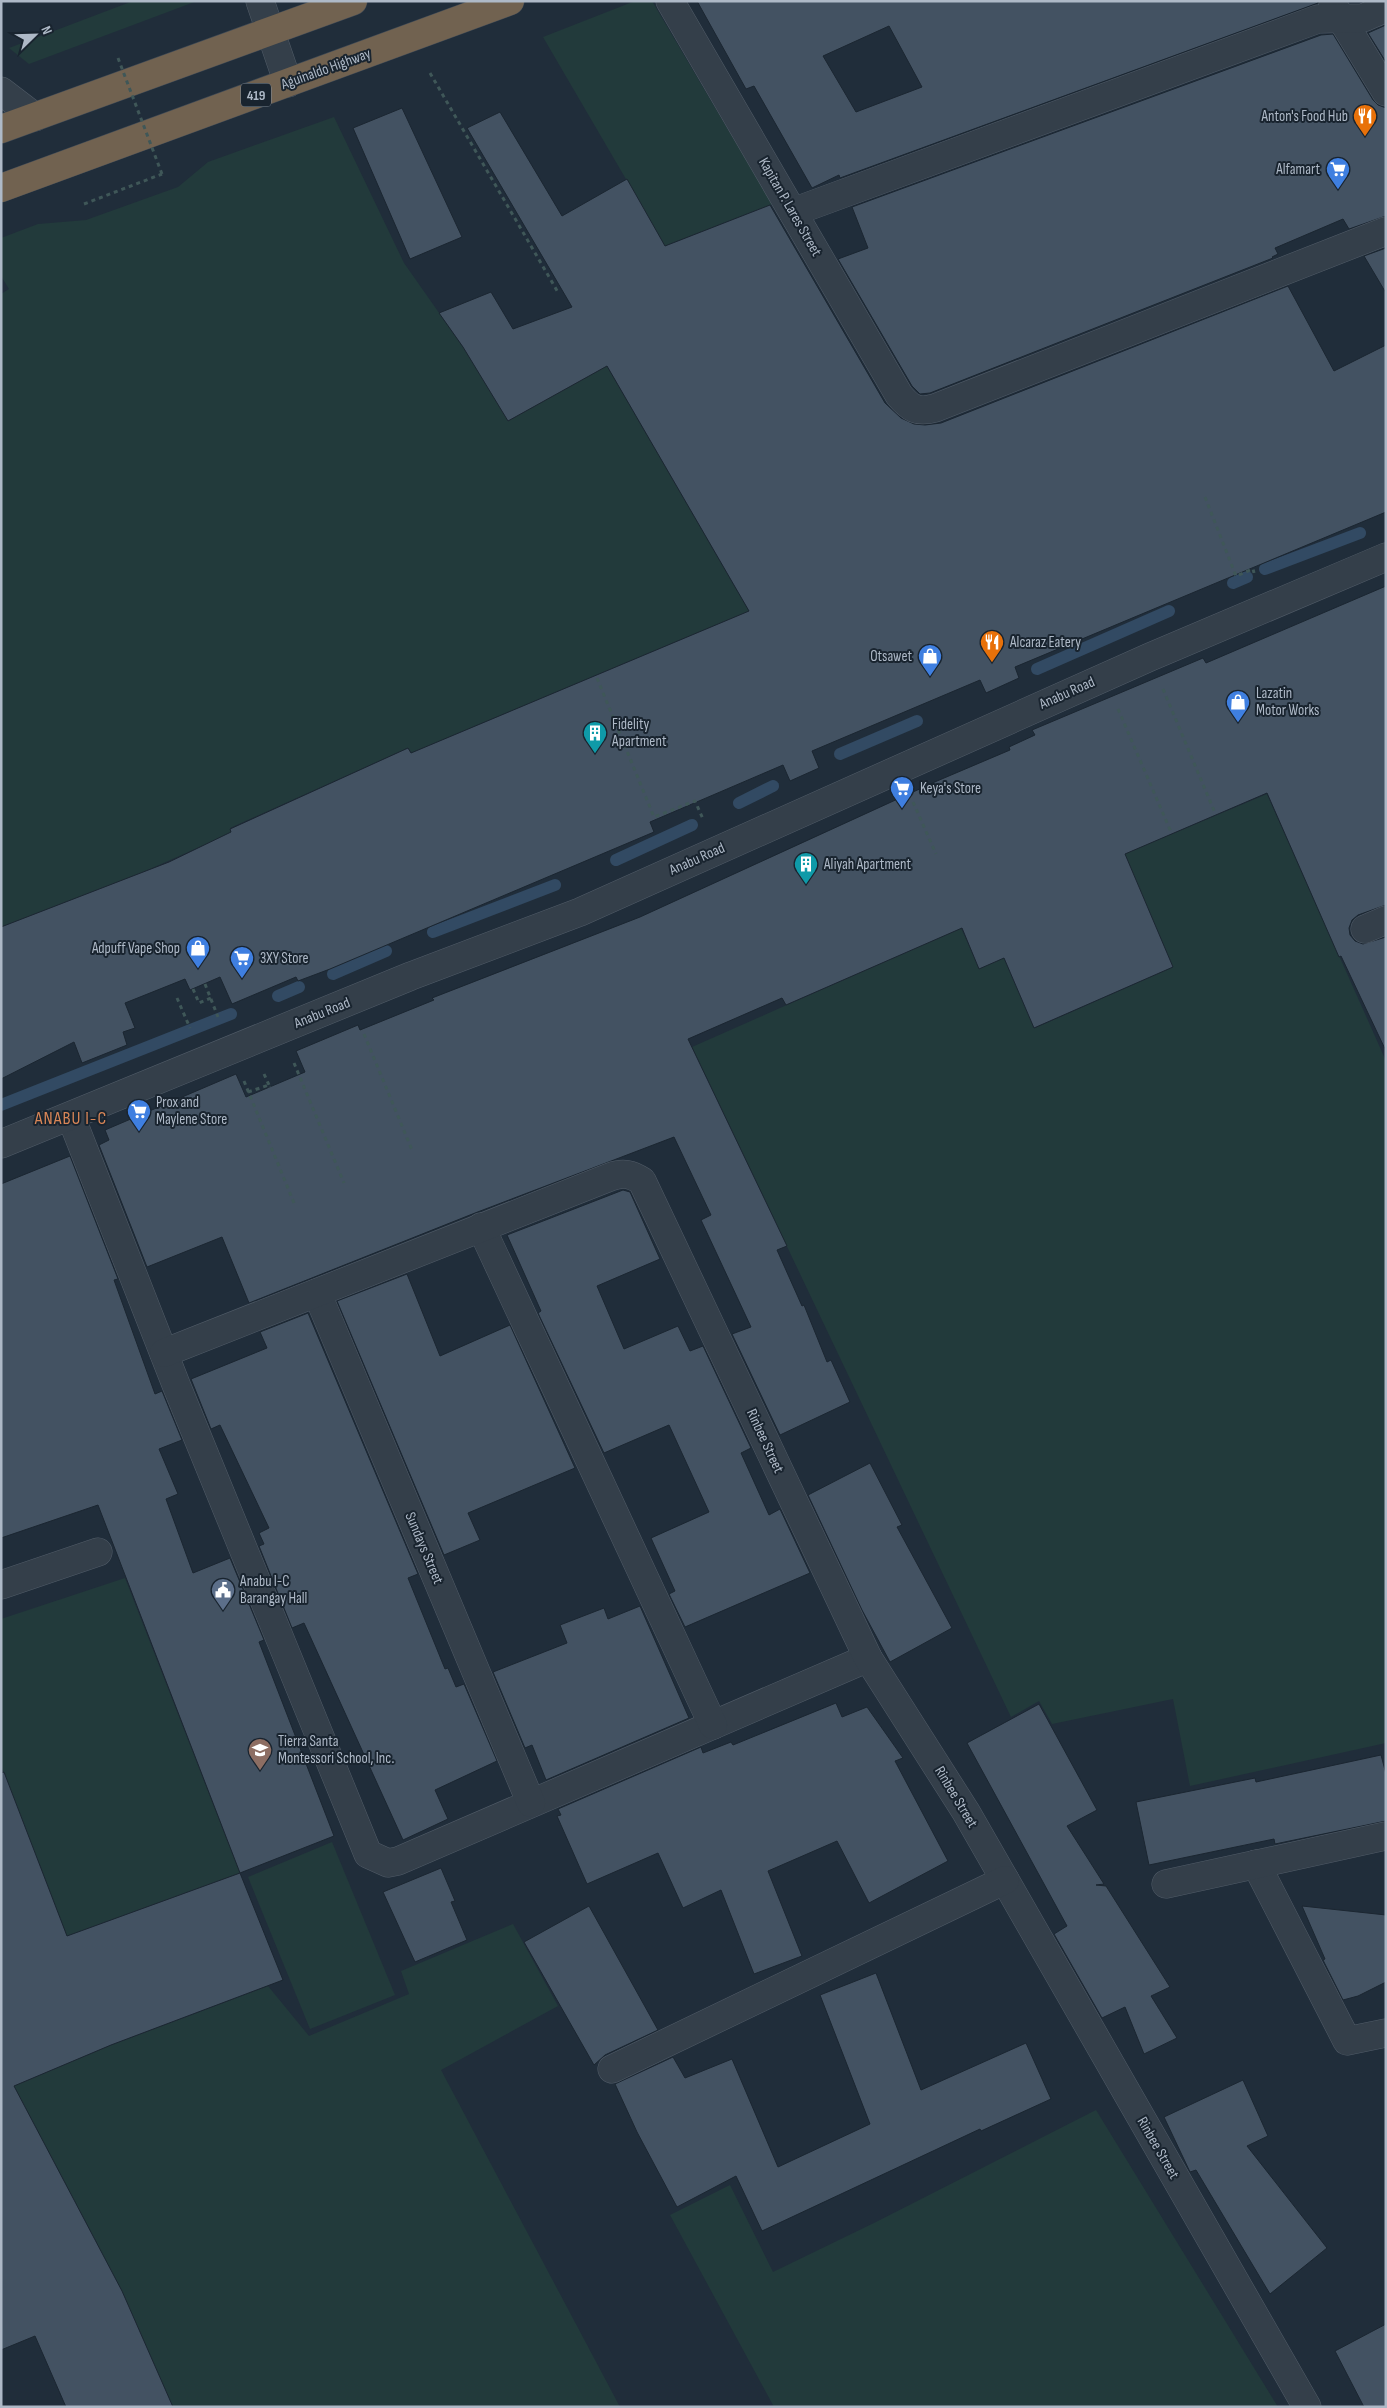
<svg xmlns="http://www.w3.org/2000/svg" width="1387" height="2408" viewBox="0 0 1387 2408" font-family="'Sofia Sans Condensed',sans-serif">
<rect width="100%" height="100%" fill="#202d3a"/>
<!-- green -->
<g fill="#223a3b">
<path d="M133,1H197L29,64L9,48Z"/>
<path d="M635,1H652L772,204L665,246L543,37Z"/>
<path d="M334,117L404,263L463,347L607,366L749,611L412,753L408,748L230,828L231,833L141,873L1,927V294L9,289L1,276V238L38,224L86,220L178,187L208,162Z"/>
<path d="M1267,794L1386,1061V1743L1190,1786L1173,1699L1052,1724L1039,1701L1011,1717L692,1047L961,928L979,968L1004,958L1035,1028L1173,967L1124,854Z"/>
<path d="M125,1578L240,1873L67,1936L1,1766V1619Z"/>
<path d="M332,1842L395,1995L310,2029L248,1877Z"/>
<path d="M513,1924L558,2006L441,2070L620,2407H173L122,2291L14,2086L111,2045L268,1986L309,2036L409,1994L401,1971Z"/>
<path d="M1096,2110L1278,2407H774L670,2215L730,2185L773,2272L876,2222Z"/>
</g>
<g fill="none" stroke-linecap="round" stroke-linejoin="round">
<!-- stream -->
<g stroke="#324a63" stroke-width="12">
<path d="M1265,569L1360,533"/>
<path d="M1233,583L1247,577"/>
<path d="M1037,669L1169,611"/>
<path d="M840,754L917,721"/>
<path d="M739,803L773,786"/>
<path d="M616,860L692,825"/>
<path d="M433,932L555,885"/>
<path d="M333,974L386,951"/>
<path d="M278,996L299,987"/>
<path d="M1,1105L231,1014"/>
</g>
</g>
<!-- building -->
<g fill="#435262" stroke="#1b2631" fill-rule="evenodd">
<path d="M697,1H1318V3L840,178L839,175L812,188L754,86L746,89ZM889,26L922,87L856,112L823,56Z"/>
<path d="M1386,25V62L1368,33Z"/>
<path d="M1333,34L1373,100L1378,105L1386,108V216L1349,229L1343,219L1275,248L1278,254L1272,257L1273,258L930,393L920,394L912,386L838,259L868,248L852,207L1321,35Z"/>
<path d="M402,108L462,237L410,259L353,128Z"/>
<path d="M500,112L562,216L627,179L665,246L770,205L885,403L901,418L914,424L925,425L941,423L1288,286L1334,371L1386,345V512L1015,667L1019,678L986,693L980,680L812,751L819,768L790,781L783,765L650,822L654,832L330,969L298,981L296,977L232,1004L220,977L190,990L185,979L125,1003L135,1028L123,1032L127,1045L82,1063L74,1042L1,1079V927L169,862L231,832L230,829L408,748L411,753L749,611L607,366L508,421L463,347L439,313L491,292L513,329L572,307L467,128Z"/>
<path d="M1386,248V293L1364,256Z"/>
<path d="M1386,586V905L1358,915L1352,920L1349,928L1350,935L1355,941L1363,944L1386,937V1051L1341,956L1339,957L1267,793L1125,854L1173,967L1034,1028L1004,958L979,969L962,928L786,1005L782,998L688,1039L787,1246L777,1250L802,1306L804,1305L827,1362L831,1360L850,1402L780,1435L732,1334L751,1327L701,1220L711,1215L674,1137L475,1213L249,1303L222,1237L147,1267L99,1145L109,1140L105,1130L236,1074L246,1097L305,1072L296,1051L358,1025L360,1030L434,1000L432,998L640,917L937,781L1010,750L1009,747L1035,735L1032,730L1203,658L1206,663Z"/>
<path d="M70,1156L118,1279L114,1280L155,1394L162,1391L182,1440L159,1449L178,1494L166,1499L193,1573L230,1558L264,1640L259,1642L334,1836L240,1873L98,1505L1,1538V1184Z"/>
<path d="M623,1190L630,1192L660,1259L597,1286L624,1349L678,1326L690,1351L703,1346L751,1448L741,1453L769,1515L780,1509L810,1573L685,1627L669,1594L675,1591L651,1538L709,1512L669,1425L604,1453L538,1313L541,1311L507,1235Z"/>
<path d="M407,1274L440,1356L510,1325L575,1468L468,1513L480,1540L444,1555L337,1301Z"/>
<path d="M308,1313L418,1574L408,1578L445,1669L448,1668L456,1687L464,1684L497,1761L435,1790L448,1819L403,1840L304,1623L292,1628L259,1546L264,1544L259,1533L269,1528L220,1425L211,1429L191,1379L267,1348L260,1332Z"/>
<path d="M870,1463L902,1525L897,1527L952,1628L890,1662L862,1610L808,1495Z"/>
<path d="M640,1606L689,1718L546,1780L532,1745L525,1748L493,1672L567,1643L560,1625L604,1608L608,1619Z"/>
<path d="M836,1703L842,1717L867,1707L903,1758L895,1761L948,1861L869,1903L837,1841L768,1871L802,1956L754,1974L721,1890L683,1908L658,1853L587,1884L557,1816L561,1815L558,1809L701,1747L703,1753L731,1742L733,1745Z"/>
<path d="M1039,1704L1097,1810L1067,1826L1104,1884L1096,1885L1106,1886L1170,1987L1151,1996L1177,2038L1144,2054L1125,2007L1102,2018L1054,1934L1067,1926L967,1743Z"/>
<path d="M1381,1755L1386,1774V1821L1275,1844L1274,1839L1149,1865L1136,1802L1255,1778L1256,1782Z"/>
<path d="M4,1772L67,1936L240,1873L283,1980L111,2045L14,2086L122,2291L173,2407H66L35,2336L1,2350V1773Z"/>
<path d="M441,1868L455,1901L451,1902L467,1940L415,1962L383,1892Z"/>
<path d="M589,1906L658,2030L605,2055L594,2065L524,1942Z"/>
<path d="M1302,1906L1386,1915V1982L1358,1996L1343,2000L1323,1960L1325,1959Z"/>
<path d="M876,1973L921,2090L1026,2043L1051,2099L981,2131L980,2129L762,2231L736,2176L677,2207L637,2132L615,2084L673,2057L685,2078L732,2059L778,2167L870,2124L820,1995Z"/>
<path d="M1243,2080L1268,2136L1247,2146L1327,2248L1270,2294L1196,2170L1190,2172L1164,2117Z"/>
<path d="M1386,2324V2407H1364L1335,2351Z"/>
</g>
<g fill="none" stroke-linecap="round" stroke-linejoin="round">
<!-- minor casing -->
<g stroke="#515c68" stroke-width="29">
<g id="minor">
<path d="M260,1L288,83"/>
<path d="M670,1L899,395C910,408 917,413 935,408L1386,231"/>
<path d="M1333,5L1386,92"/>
<path d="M1,91L35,117"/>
<path d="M793,212L1318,19L1363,18L1386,8"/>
<path d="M1365,929L1386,920"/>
<path d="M71,1117L177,1387L368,1854L388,1863L398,1861L868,1658"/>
<path d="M1,1144L411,976L580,912L1150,657L1386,557"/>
<path d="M481,1227L713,1725"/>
<path d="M317,1293L531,1803"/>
<path d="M164,1353L610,1177C623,1172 631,1174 642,1181L868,1658L966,1812L1307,2407"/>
<path d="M1,1585L98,1552"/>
<path d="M1256,1864L1347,2041L1386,2033"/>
<path d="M1166,1884L1386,1836"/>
<path d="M612,2069L1005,1880"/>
</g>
</g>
<!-- highway casing -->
<g stroke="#3e4955" stroke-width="29">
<g id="highway">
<path d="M1,129L353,1"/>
<path d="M1,188L510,1"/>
</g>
</g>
<!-- path -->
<g stroke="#3f5758" stroke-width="3" stroke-dasharray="4 4" stroke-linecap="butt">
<path d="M430,73L559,294"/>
<path d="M84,204L162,174"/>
<path d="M1205,497L1236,576L1253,569L1254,573"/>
<path d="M597,678L654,817L695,801L703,819"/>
<path d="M1163,689L1215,813"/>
<path d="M1118,709L1171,832"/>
<path d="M913,802L936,854"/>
<path d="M205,984L218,1017"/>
<path d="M193,989L199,1003L211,998"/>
<path d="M177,998L190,1028"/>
<path d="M364,1034L412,1150"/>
<path d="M294,1063L344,1183"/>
<path d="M264,1074L269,1085"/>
<path d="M244,1081L294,1203"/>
<path d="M248,1092L269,1085L270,1087"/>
</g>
<!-- minor -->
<use href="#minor" stroke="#343f4a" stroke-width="28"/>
<!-- highway -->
<use href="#highway" stroke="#716250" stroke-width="28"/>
<!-- path-bridge -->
<path stroke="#3f5758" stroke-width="3" stroke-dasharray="4 4" stroke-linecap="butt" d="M118,58L162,174"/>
</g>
<!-- icons -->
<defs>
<g id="restaurant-pin" transform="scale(1.25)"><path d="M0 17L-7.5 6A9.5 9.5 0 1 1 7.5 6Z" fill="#e8710a" stroke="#19242f"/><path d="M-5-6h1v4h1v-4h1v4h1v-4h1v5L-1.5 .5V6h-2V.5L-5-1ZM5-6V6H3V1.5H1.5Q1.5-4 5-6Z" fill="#fff"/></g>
<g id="supermarket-pin" transform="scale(1.25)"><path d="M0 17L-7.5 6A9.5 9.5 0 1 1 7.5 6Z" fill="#3f7fe0" stroke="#19242f"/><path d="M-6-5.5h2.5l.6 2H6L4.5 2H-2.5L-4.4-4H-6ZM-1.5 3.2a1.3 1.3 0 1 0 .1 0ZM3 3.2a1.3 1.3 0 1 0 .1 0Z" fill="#fff"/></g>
<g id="shop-pin" transform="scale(1.25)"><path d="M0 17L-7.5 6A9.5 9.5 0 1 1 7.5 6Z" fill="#3f7fe0" stroke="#19242f"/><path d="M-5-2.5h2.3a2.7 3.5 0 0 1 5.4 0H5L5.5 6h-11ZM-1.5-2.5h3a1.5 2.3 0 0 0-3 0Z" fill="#fff"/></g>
<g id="building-pin" transform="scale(1.25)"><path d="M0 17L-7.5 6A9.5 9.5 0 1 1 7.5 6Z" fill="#0f9aa8" stroke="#19242f"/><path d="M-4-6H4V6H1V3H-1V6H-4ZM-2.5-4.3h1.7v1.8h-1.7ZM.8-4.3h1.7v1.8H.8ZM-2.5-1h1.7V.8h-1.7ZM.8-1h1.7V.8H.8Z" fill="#fff"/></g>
<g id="civic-pin" transform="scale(1.25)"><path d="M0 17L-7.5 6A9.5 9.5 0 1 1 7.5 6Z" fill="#5c6f8a" stroke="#19242f"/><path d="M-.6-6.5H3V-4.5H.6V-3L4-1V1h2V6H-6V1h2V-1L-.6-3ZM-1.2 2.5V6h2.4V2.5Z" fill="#fff"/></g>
<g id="school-pin" transform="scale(1.25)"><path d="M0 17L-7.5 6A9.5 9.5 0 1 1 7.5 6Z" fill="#8d6e63" stroke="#19242f"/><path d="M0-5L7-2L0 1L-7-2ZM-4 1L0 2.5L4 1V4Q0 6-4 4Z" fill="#fff"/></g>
</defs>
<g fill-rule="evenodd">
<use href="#restaurant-pin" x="1365" y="116"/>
<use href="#supermarket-pin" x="1338" y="169"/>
<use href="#restaurant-pin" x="992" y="642"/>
<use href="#shop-pin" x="930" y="656"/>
<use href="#shop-pin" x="1238" y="702"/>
<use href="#building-pin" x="595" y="733"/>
<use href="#supermarket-pin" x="902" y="788"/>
<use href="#building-pin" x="806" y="864"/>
<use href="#shop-pin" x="198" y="948"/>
<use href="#supermarket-pin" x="242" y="958"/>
<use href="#supermarket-pin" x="139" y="1111"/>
<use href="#civic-pin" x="223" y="1590"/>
<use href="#school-pin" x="260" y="1750"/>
</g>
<g text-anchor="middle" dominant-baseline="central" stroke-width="4" stroke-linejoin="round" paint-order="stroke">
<!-- shield labels -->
<rect fill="#19242f" stroke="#818c99" stroke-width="1" x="241" y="83.5" width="30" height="23" rx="4"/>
<g font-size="14" font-weight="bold" fill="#aeb9c7">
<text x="256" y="95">419</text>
</g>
<!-- street labels -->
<g font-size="15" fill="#aeb9c7" stroke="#19242f">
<text transform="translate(326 69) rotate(-20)">Aguinaldo Highway</text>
<text transform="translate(790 207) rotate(60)">Kapitan P. Lares Street</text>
<text transform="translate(1067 693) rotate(-24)">Anabu Road</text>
<text transform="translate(697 859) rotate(-24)">Anabu Road</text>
<text transform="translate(322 1013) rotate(-22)">Anabu Road</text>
<text transform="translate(765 1441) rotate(65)">Rinbee Street</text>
<text transform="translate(424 1548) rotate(67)">Sundays Street</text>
<text transform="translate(956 1797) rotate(59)">Rinbee Street</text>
<text transform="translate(1158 2148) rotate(60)">Rinbee Street</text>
</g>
<!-- poi labels -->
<g font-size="15" fill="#aeb9c7" stroke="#19242f" text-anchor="start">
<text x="1348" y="116" text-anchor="end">Anton's Food Hub</text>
<text x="1320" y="169" text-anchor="end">Alfamart</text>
<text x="1010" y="642">Alcaraz Eatery</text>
<text x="912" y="656" text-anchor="end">Otsawet</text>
<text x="1256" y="693">Lazatin<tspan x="1256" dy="17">Motor Works</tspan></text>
<text x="612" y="724">Fidelity<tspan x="612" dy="17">Apartment</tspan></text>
<text x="920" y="788">Keya's Store</text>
<text x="824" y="864">Aliyah Apartment</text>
<text x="180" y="948" text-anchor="end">Adpuff Vape Shop</text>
<text x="260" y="958">3XY Store</text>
<text x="156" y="1102">Prox and<tspan x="156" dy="17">Maylene Store</tspan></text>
<text x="240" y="1581">Anabu I-C<tspan x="240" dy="17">Barangay Hall</tspan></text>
<text x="278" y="1741">Tierra Santa<tspan x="278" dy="17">Montessori School, Inc.</tspan></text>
</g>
<!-- quarter labels -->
<g font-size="18" letter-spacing="1" fill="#d98657" stroke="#19242f">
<text x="71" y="1118">ANABU I-C</text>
</g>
</g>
<!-- border -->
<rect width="1387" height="2408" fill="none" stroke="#aeb9c7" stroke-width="5"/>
<!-- north arrow -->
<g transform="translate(35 35) rotate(67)" stroke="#19242f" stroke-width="4" paint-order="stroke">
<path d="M0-4L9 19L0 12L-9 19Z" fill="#aeb9c7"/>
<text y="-8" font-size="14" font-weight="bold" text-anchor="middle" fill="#aeb9c7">N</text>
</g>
</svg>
